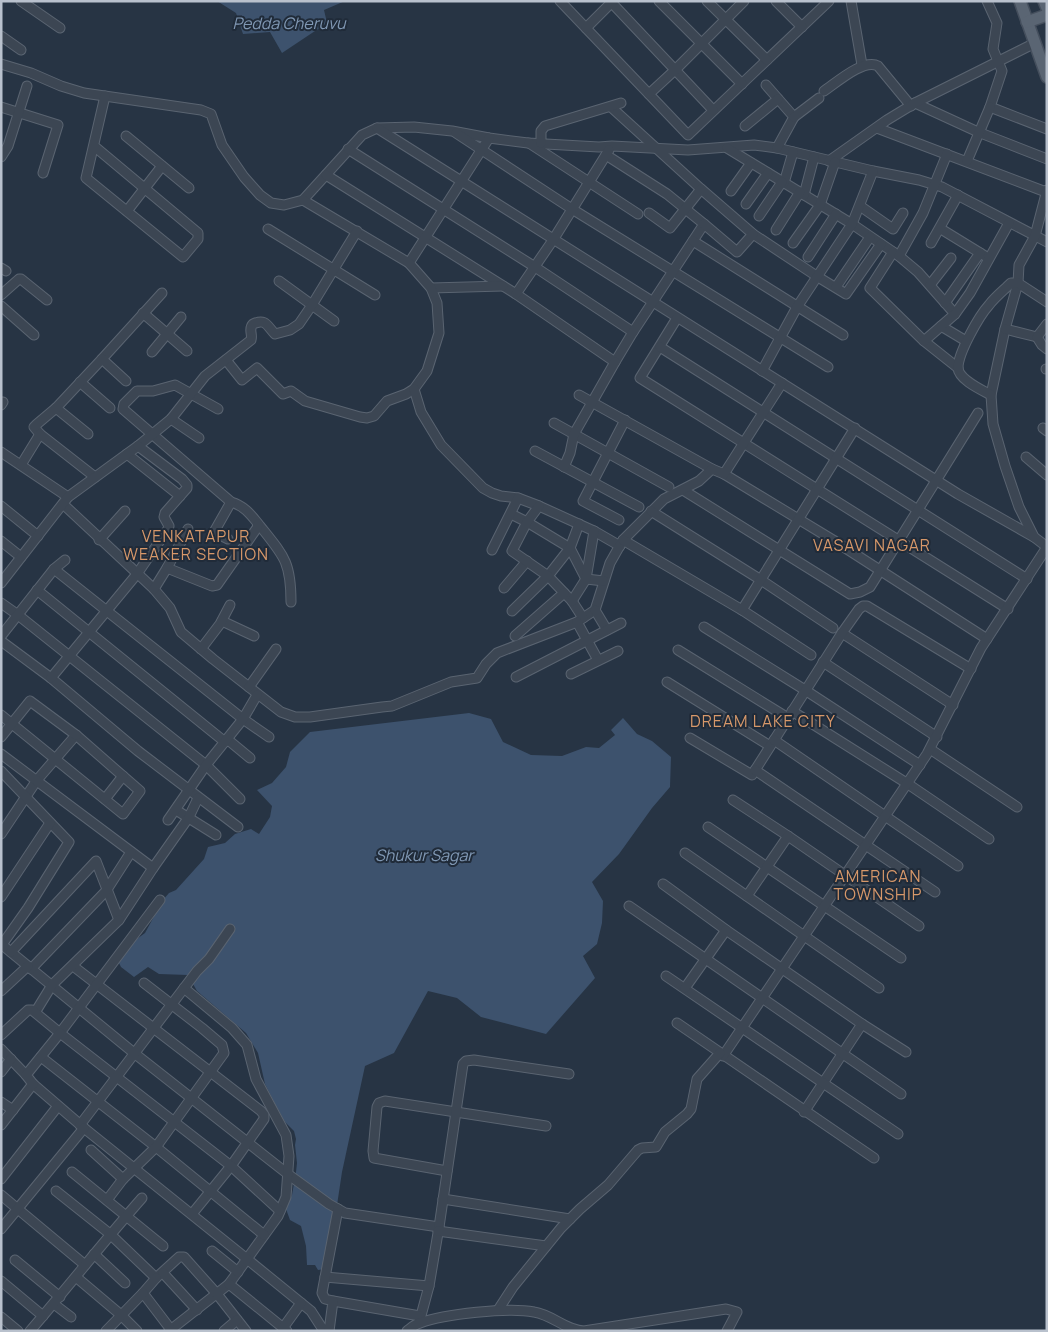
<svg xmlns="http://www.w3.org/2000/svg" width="1048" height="1332" viewBox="0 0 1048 1332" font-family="Manrope,sans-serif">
<rect width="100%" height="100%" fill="#273444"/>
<!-- water -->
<g fill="#3d526d">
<path d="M217,1H345L324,10L327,23L282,53L270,32L243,34L236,13Z"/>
<path d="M469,713L491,719L503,742L531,755L562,756L586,747L599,748L615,735L611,730L623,718L637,734L652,741L671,757L670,787L652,808L619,854L592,882L603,901L602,923L597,944L583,956L595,978L546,1034L481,1017L457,998L428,991L394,1053L365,1066L342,1172L331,1245V1274L325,1269L318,1270L315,1265H307L306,1246L301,1226L290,1220L286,1209L292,1195L296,1172L297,1163L295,1145L296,1139L294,1131L285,1122L273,1100L265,1084L258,1053L246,1033L197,991L188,975L159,974L148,967L134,977L121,967L119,963L130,944L145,933L163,900L169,893L176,890L204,859L208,847L225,843L235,834L251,829L259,834L270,817L272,806L257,790L272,783L286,767L290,752L310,732Z"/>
</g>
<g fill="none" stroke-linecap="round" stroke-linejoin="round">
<!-- minor casing -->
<g stroke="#5a6471" stroke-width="11">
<g id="minor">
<path d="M21,1L60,28"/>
<path d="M560,1L688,135L829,1"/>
<path d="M610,1L713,110"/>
<path d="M659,1L742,84"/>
<path d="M707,1L767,60"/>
<path d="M776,1L802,27"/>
<path d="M851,1L862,65"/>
<path d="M987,1L997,23L993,49L1002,71L990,107L1047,129"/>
<path d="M586,28L613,1"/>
<path d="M1,36L21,50"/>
<path d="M1,64L31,73L61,86L84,93L201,110L211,114L222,145L244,177L260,195L271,203L284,205L303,200L362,135L377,128L414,127L452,131L489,138L528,143L599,147L612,146L688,150L754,145L777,148L873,171L919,180L942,187L1047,242"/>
<path d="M766,85L794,117L777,148"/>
<path d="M824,91C836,83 864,58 878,66L911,106"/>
<path d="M649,94L675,70L744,1"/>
<path d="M915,103L978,132L1047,159"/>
<path d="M1,107L58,125L43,173"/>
<path d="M611,107L701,189"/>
<path d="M794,117L819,98"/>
<path d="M745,126L778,99"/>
<path d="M377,128L958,494L1034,537"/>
<path d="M877,128L1046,192"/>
<path d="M456,133L572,209L828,367"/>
<path d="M126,136L189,188"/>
<path d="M529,143L638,214"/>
<path d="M541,143V131L545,126L621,103"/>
<path d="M94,146L198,233V239L183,257L86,178L105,96"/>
<path d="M727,148L852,224L899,256L918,272L955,314"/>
<path d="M348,149L535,267L633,332"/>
<path d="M1,157L8,146L27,86"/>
<path d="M829,161L887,120L915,103L1035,43"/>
<path d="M967,161L990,107"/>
<path d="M326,175L516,294L615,362L633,332L704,224L667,194L606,155"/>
<path d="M784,183L793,152"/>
<path d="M1047,190L1035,236L1019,265L1018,283L1005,329L991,395L993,424L1005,466L1019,507L1034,537L1047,547"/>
<path d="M731,191L751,163"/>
<path d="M804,195L814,157"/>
<path d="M746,204L768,173"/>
<path d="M860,206L893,229L903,213"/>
<path d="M127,211L162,166"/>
<path d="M649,213L670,228L701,189L753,234L818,277L846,294L881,244"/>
<path d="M759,216L782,182"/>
<path d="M704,224L737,252L753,234"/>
<path d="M268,229L375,295"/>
<path d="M941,229L985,256"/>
<path d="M776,230L800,192"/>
<path d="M693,241L843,335"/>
<path d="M793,243L820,205L835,162"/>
<path d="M931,243L958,195"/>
<path d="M893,252L870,288L924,341L958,368"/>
<path d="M899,256L923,213L947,154"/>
<path d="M808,257L836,214"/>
<path d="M409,263L489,138"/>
<path d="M1,268L6,271"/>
<path d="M279,281L334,321"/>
<path d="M930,285L951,258"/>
<path d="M836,287L870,237"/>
<path d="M431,288L503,286"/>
<path d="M516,294L553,240L609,150"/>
<path d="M1,295L19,279H21L47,300"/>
<path d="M945,303L980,253"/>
<path d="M1,306L34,335"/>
<path d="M143,313L187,351"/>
<path d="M677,318L640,378L1008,609"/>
<path d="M941,326L966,341"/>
<path d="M1005,329L1037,337L1047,324"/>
<path d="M1037,337L1042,345L1047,349"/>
<path d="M924,341L955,314L970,293L1009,223"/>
<path d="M660,347L1027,579"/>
<path d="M152,352L181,317"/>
<path d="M102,359L162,293"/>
<path d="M226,360L242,380L257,368L283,394L291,391L305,401L360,417L367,418L374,416L387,401L406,394L414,389L427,371L439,333L437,303L431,288L409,263L303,200"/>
<path d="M1046,369H1047"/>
<path d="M762,371L797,307L852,224L873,171"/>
<path d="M80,382L110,408"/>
<path d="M414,389L421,412L441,445L483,488L492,493L501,496L518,498L539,506L594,531L620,546"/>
<path d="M579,395L712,469"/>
<path d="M991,395C982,390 959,380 958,368C958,353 979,316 989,305C995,297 1004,290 1011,283H1018L1047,302"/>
<path d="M1,405L3,402"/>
<path d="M56,408L88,434"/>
<path d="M218,409L175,385L153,391H137L124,404L123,409L231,502C245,506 251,515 260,526C284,556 291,562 291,602"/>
<path d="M171,419L199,438"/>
<path d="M554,423L669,487"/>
<path d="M1043,428L1047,431"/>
<path d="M40,434L34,427L37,424L56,408L102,359L126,381"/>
<path d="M535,451L639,507"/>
<path d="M1,452L68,497"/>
<path d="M127,454L180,496"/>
<path d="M1026,457L1047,475"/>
<path d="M21,465L40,434L95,477"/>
<path d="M564,467L570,453L574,434L615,362"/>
<path d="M724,474L833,540L987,639"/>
<path d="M683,490L850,594L860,592L870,587L978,413"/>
<path d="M63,504L154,589L170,608L181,632L213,659L281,712L295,717H310L382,707L392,706L451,682L477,678L486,664L497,653L577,622L595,610L610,563L623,540L664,499L699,481L712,469L724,474L782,383"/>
<path d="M1,506L38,536"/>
<path d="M651,511L761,580L833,628"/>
<path d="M511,514L527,522L570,548L586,579L604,581"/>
<path d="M619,520L583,501L625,420"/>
<path d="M579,524L570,548L548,576L572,601L583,618"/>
<path d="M228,539L214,532L231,502"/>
<path d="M99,540L125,511"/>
<path d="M623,540L742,610L811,655"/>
<path d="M1,541L21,557"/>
<path d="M492,550L518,498"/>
<path d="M167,568L188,529"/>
<path d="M54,569L243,719L269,737"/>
<path d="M1,583L68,497L138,446L171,419L205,376L251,340C253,334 248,329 253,324C266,318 267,326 275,334L290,330L299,324L312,305L357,231"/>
<path d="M504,588L527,561"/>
<path d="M154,589L167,568L212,586L217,585L257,528L258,524"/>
<path d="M37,590L225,742"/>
<path d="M572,601L586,579L594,531"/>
<path d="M1,603L18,615L206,765L240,799"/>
<path d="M595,610L607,630"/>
<path d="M742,610L855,428"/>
<path d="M512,611L548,576L512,551L527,522L539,506"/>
<path d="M222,621L254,636"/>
<path d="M577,622L598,660"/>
<path d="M704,627L805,690L920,765"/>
<path d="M842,633L953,705"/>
<path d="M1,636L54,569L65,560"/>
<path d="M515,636L564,593"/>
<path d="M1,641L51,678L138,751L238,827"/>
<path d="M201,649L220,624L230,605"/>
<path d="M678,650L788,718"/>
<path d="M823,662L937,737"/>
<path d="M571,674L618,651"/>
<path d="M516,677L621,623"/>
<path d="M51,678L137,574L168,529L169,526L164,517L165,513L187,488V485L182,479L138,446"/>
<path d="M667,682L770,746"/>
<path d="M249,687L276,649"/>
<path d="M792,711L908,784L989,839"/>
<path d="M1,715L123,814L140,791L76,735L37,780L1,834"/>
<path d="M1,737L30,701L76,735"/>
<path d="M690,738L752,775L842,633L859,609L863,606H867L971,669"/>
<path d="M227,739L250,758"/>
<path d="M774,740L958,866"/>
<path d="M930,749L1017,807"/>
<path d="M1,754L153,868"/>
<path d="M755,770L935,892"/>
<path d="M1,771L69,842L28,908L1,946"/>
<path d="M105,799L123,776"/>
<path d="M733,800L788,836L919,926"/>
<path d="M176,810L216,835"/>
<path d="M168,820L206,765L243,719L257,695"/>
<path d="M708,827L901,958"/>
<path d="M685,853L879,988"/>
<path d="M663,884L726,930L862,1024L804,1112"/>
<path d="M747,896L788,836"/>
<path d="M1,897L50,823"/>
<path d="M629,906L901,1094"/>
<path d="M1,944L134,1053L289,1175L329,1204L345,1213L439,1227L429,1286L419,1323"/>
<path d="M11,952L96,861L119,920L153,868L189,817L198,798"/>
<path d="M73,966L261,1111L264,1115V1119L231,1166L192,1214"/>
<path d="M31,969L106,891L131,852"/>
<path d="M666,976L898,1134"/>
<path d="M184,988L232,1028L247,1045L256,1079L286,1135L289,1156L286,1197L278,1216L247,1259L311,1311L322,1328L329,1331"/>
<path d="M685,988L726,930"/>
<path d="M1,991L28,966"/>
<path d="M36,1011L52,985L119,920"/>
<path d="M677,1023L874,1158"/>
<path d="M862,1024L906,1052"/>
<path d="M1,1035L28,1010H32L60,1033L160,900"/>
<path d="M1,1049L26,1075"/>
<path d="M723,1056L927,754L981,648L1047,547"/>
<path d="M41,1057L156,1147L264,1235"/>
<path d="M1,1072L11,1059"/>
<path d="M33,1084L84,1128L247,1259L229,1284L169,1331"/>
<path d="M1,1102L13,1110"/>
<path d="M1,1125L33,1084L26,1075L60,1033L231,1166L280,1211"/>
<path d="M80,1125L197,971L209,959L230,929"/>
<path d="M91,1150L123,1179"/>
<path d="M447,1171L374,1158L373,1151L377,1107L379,1103L385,1101L546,1126"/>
<path d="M72,1172L163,1246"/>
<path d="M1,1179L58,1106"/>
<path d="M56,1191L110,1234L156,1278L179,1257H184L217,1294L246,1331"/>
<path d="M1,1195L85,1265"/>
<path d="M443,1199L570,1219"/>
<path d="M107,1200L123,1179L156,1147L224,1053L222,1045L202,1028L144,983"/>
<path d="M439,1227L463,1064L466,1061L474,1060L569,1074"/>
<path d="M1,1229L84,1128"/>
<path d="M438,1231L546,1246"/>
<path d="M212,1251L238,1272"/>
<path d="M94,1254L125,1283"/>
<path d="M15,1260L60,1297"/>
<path d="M163,1273L197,1310"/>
<path d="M76,1277L121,1315L137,1331"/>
<path d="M325,1277L429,1286"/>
<path d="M156,1278L143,1293L172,1331"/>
<path d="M1,1281L43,1316"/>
<path d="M229,1284L287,1331"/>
<path d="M333,1301L420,1316"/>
<path d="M54,1304L71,1317"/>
<path d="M498,1310L513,1287L561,1228L580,1209L608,1185L638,1150L642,1148L656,1147L665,1132L687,1114L691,1109L697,1079L720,1053"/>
<path d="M1,1317L18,1331"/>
<path d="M283,1328L301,1303"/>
<path d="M30,1331C68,1287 104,1241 142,1198"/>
<path d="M106,1331L143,1293"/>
<path d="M224,1331L237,1320"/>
<path d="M329,1331L333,1301L325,1299L322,1293L338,1209"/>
<path d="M407,1331C411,1328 415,1324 420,1323C444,1314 509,1307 534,1312C553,1315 565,1330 584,1331L726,1309L737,1312L727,1331"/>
</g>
</g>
<!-- major casing -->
<g stroke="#454f5d" stroke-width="14">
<g id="major">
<path d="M1020,1L1047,77"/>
<path d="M1044,1L1047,8"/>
<path d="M1027,22L1047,15"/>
</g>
</g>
<!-- minor -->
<use href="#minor" stroke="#3c4653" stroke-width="9"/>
<!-- major -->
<use href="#major" stroke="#5a6573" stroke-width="11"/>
</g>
<g text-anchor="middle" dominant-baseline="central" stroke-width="4" stroke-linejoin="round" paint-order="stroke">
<!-- water labels -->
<g font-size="16" font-style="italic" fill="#8098b4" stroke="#202b39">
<text x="289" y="23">Pedda Cheruvu</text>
<text x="424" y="855">Shukur Sagar</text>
</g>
<!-- neighbourhood labels -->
<g font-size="16" letter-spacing="1" fill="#d7986a" stroke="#202b39">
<text x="196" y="536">VENKATAPUR<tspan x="196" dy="18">WEAKER SECTION</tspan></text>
<text x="872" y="545">VASAVI NAGAR</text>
<text x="763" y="721">DREAM LAKE CITY</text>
<text x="878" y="876">AMERICAN<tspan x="878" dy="18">TOWNSHIP</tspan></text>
</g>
</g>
<!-- border -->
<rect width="1048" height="1332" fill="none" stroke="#b9c1cd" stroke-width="5"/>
</svg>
